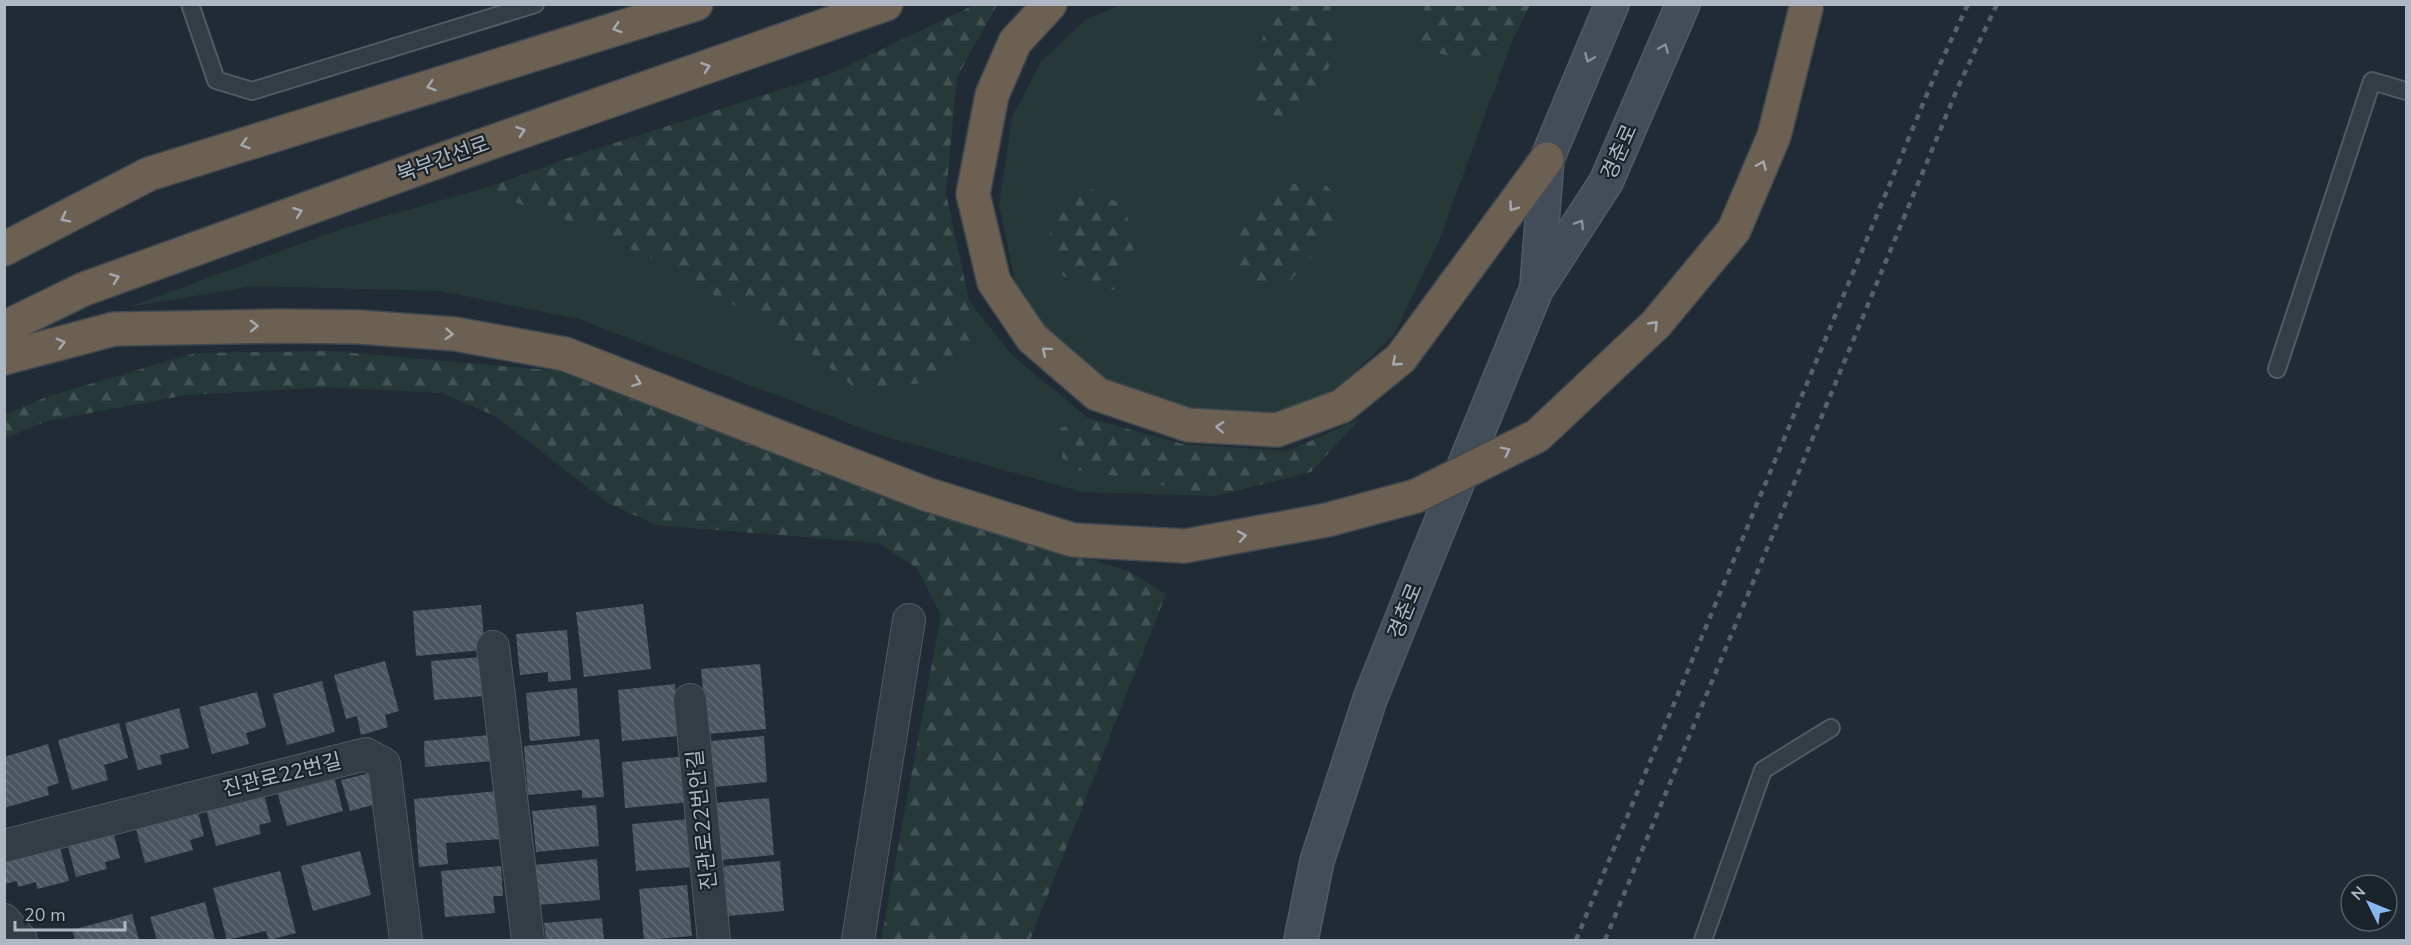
<svg xmlns="http://www.w3.org/2000/svg" width="2411" height="945" viewBox="0 0 2411 945" font-family="'Nunito Sans','Noto Sans KR',sans-serif">
<defs>
<pattern id="forest-firs" width="22" height="20" patternUnits="userSpaceOnUse" patternTransform="scale(1.5)"><rect width="22" height="20" fill="#263938"/><path d="M5 1l3.5 6h-7zM16 11l3.5 6h-7z" fill="#435353"/></pattern>
<pattern id="building-back-hatch" width="6" height="6" patternUnits="userSpaceOnUse" patternTransform="scale(1.5)"><rect width="6" height="6" fill="#4a5560"/><path d="M-1 5l2 2M0 0l6 6M5-1l2 2" fill="none" stroke="#626b75"/></pattern>
</defs>
<rect width="100%" height="100%" fill="#212b35"/>
<!-- green -->
<g fill="#263938">
<path d="M1120,5H1425L1419,41L1474,61L1511,44L1440,238L1394,335L1337,388L1271,423L1200,420L1118,392L1059,351L1018,294L999,206L1012,117L1040,63L1085,20Z"/>
<path d="M492,186L506,199L585,227L675,270L705,291L776,325L860,392L976,352L969,301L1011,354L1088,418L1060,428L1062,458L1078,470L1138,480L1215,496L1082,492L877,434L579,319L441,291L253,286L129,307L341,229Z"/>
</g>
<!-- forest -->
<g fill="url(#forest-firs)">
<path d="M976,4L997,5L957,77L946,193L969,301L976,352L927,382L860,392L776,325L705,291L675,270L585,227L506,199L492,186L571,157L833,73Z"/>
<path d="M1287,5H1330L1334,58L1302,113L1282,126L1254,100V66L1265,30Z"/>
<path d="M1425,5V4L1530,5L1511,44L1474,61L1441,54L1419,41Z"/>
<path d="M1322,182L1339,197L1335,225L1312,257L1287,284L1260,290L1233,271V243L1244,222L1275,185Z"/>
<path d="M1086,186L1119,203L1137,235L1128,271L1114,290H1093L1055,272L1047,254L1052,224L1069,196Z"/>
<path d="M331,351L570,372L1020,538L1128,571L1166,594L1030,940H881L941,615L917,568L878,543L656,525L608,503L495,416L442,393L327,387L187,395L47,421L5,438V415L46,397L195,353Z"/>
<path d="M1088,418L1183,444L1288,451L1360,419L1311,472L1215,496L1138,480L1078,470L1062,458L1060,428Z"/>
</g>
<!-- building -->
<g fill="url(#building-back-hatch)">
<path d="M643,604L651,669L584,677L576,612Z"/>
<path d="M481,605L485,650L416,656L413,611Z"/>
<path d="M567,630L571,680L548,682V672L520,675L516,634Z"/>
<path d="M481,657L485,696L434,700L431,661Z"/>
<path d="M385,661L399,711L385,715L388,727L361,735L357,716L346,719L334,675Z"/>
<path d="M760,664L766,729L707,734L701,669Z"/>
<path d="M322,681L335,732L287,745L273,694Z"/>
<path d="M675,684L679,736L622,741L618,690Z"/>
<path d="M577,688L580,736L530,741L526,693Z"/>
<path d="M257,692L266,727L246,733L249,744L212,754L199,707Z"/>
<path d="M179,708L189,748L160,755L162,764L138,770L125,723Z"/>
<path d="M119,723L128,758L104,765L108,780L72,790L58,740Z"/>
<path d="M490,735L493,761L425,767L424,741Z"/>
<path d="M764,736L767,782L715,787L711,741Z"/>
<path d="M599,739L604,797L582,798V790L528,795L524,746Z"/>
<path d="M48,744L59,783L47,787L49,795L4,808V757Z"/>
<path d="M688,756L691,802L625,808L622,762Z"/>
<path d="M333,773L343,811L287,826L276,788Z"/>
<path d="M370,773L377,804L350,811L341,780Z"/>
<path d="M262,786L271,822L259,825L261,834L216,846L204,802Z"/>
<path d="M498,791L501,839L446,843L448,864L419,867L414,799Z"/>
<path d="M769,798L774,855L719,860L714,803Z"/>
<path d="M196,804L204,836L190,840L193,850L145,863L134,821Z"/>
<path d="M596,805L599,846L536,852L532,811Z"/>
<path d="M689,819L693,867L636,871L632,824Z"/>
<path d="M112,827L120,858L105,862L107,869L76,877L66,839Z"/>
<path d="M58,841L69,881L37,889L36,882L18,887L17,881L4,884V855Z"/>
<path d="M360,851L371,895L313,911L301,866Z"/>
<path d="M597,859L600,900L537,905L534,865Z"/>
<path d="M780,861L784,911L728,916L724,866Z"/>
<path d="M501,866L503,896H493L495,913L445,917L441,871Z"/>
<path d="M280,871L296,933L269,940L266,931L227,940L213,888Z"/>
<path d="M687,885L692,936L644,940L639,889Z"/>
<path d="M205,902L215,940H157L150,917Z"/>
<path d="M132,914L139,940H75L72,930Z"/>
<path d="M602,918L604,940H546L544,923Z"/>
</g>
<g fill="none" stroke-linecap="round" stroke-linejoin="round">
<!-- lane casing -->
<g stroke="#525a63" stroke-width="20">
<g id="lane">
<path d="M190,4L216,80L252,91L535,4"/>
<path d="M2277,369L2372,81L2406,91"/>
<path d="M1703,940L1763,770L1831,728"/>
</g>
</g>
<!-- street casing -->
<g stroke="#525a63" stroke-width="34">
<g id="street">
<path d="M493,647L528,940"/>
<path d="M690,700L714,940"/>
<path d="M4,846L366,754L384,764L406,940"/>
<path d="M4,920L21,940"/>
<path d="M858,940L909,620"/>
</g>
</g>
<!-- secondary casing -->
<g stroke="#525a63" stroke-width="36">
<g id="secondary">
<path d="M1537,286L1547,159L1612,4"/>
<path d="M1301,940L1317,861L1370,699L1420,574L1536,290L1606,182L1683,4"/>
</g>
</g>
<!-- highway casing -->
<g stroke="#3f4750" stroke-width="36">
<g id="highway">
<path d="M1050,4L1015,42L992,95L973,194L994,282L1032,338L1097,394L1188,425L1277,430L1342,406L1401,358L1547,159"/>
<path d="M4,249L149,174L696,4"/>
<path d="M4,328L84,289L475,148L886,4"/>
<path d="M4,358L114,329L279,326L359,327L455,334L565,354L926,494L1073,540L1185,546"/>
</g>
</g>
<!-- lane -->
<use href="#lane" stroke="#343d45" stroke-width="16"/>
<!-- street -->
<use href="#street" stroke="#343d45" stroke-width="32"/>
<!-- secondary -->
<use href="#secondary" stroke="#434c58" stroke-width="33"/>
<!-- highway -->
<use href="#highway" stroke="#6b6052" stroke-width="33"/>
<!-- rail -->
<g stroke="#57616c" stroke-width="4.5" stroke-dasharray="6 6" stroke-linecap="butt">
<path d="M1576,940L1935,75L1968,4"/>
<path d="M1605,940L1958,87L1997,4"/>
</g>
<!-- highway-bridge casing -->
<g stroke="#3f4750" stroke-width="36" stroke-linecap="butt">
<path id="highway-bridge" d="M1185,546L1327,520L1416,496L1537,436L1656,324L1734,230L1774,136L1807,4"/>
</g>
<!-- highway-bridge -->
<use href="#highway-bridge" stroke="#6b6052" stroke-width="33"/>
</g>
<!-- one-way arrows -->
<defs><path id="oneway-chevron" d="M-2-3.5L2.5 0L-2 3.5" fill="none" stroke-width="1.6" stroke-linecap="round" stroke-linejoin="round" transform="scale(1.5)"/></defs>
<g stroke="#a5aab1">
<use href="#oneway-chevron" transform="translate(617 28) rotate(163)"/>
<use href="#oneway-chevron" transform="translate(706 67) rotate(-19)"/>
<use href="#oneway-chevron" transform="translate(431 86) rotate(163)"/>
<use href="#oneway-chevron" transform="translate(521 131) rotate(-19)"/>
<use href="#oneway-chevron" transform="translate(245 144) rotate(163)"/>
<use href="#oneway-chevron" transform="translate(1762 165) rotate(-67)"/>
<use href="#oneway-chevron" transform="translate(1513 207) rotate(125)"/>
<use href="#oneway-chevron" transform="translate(298 212) rotate(-20)"/>
<use href="#oneway-chevron" transform="translate(65 218) rotate(153)"/>
<use href="#oneway-chevron" transform="translate(115 278) rotate(-20)"/>
<use href="#oneway-chevron" transform="translate(1654 325) rotate(-46)"/>
<use href="#oneway-chevron" transform="translate(254 326) rotate(-1)"/>
<use href="#oneway-chevron" transform="translate(449 334) rotate(5)"/>
<use href="#oneway-chevron" transform="translate(61 343) rotate(-15)"/>
<use href="#oneway-chevron" transform="translate(1046 351) rotate(-140)"/>
<use href="#oneway-chevron" transform="translate(1396 362) rotate(139)"/>
<use href="#oneway-chevron" transform="translate(637 382) rotate(21)"/>
<use href="#oneway-chevron" transform="translate(1220 427) rotate(-177)"/>
<use href="#oneway-chevron" transform="translate(1506 451) rotate(-26)"/>
<use href="#oneway-chevron" transform="translate(1242 536) rotate(-10)"/>
</g>
<g stroke="#89929d">
<use href="#oneway-chevron" transform="translate(1664 48) rotate(-67)"/>
<use href="#oneway-chevron" transform="translate(1589 58) rotate(113)"/>
<use href="#oneway-chevron" transform="translate(1580 224) rotate(-57)"/>
</g>
<g text-anchor="middle" dominant-baseline="central" stroke-width="4.5" stroke-linejoin="round" paint-order="stroke">
<!-- street labels -->
<g font-size="21" fill="#afb7c2" stroke="#1a222a">
<text transform="translate(1619 152) rotate(-66)">경춘로</text>
<text transform="translate(443 159) rotate(-20)">북부간선로</text>
<text transform="translate(1405 611) rotate(-68)">경춘로</text>
<text transform="translate(282 775) rotate(-14)">진관로22번길</text>
<text transform="translate(702 820) rotate(-96)">진관로22번안길</text>
</g>
</g>
<!-- border -->
<rect width="2411" height="945" fill="none" stroke="#afb7c2" stroke-width="12"/>
<!-- north arrow -->
<g transform="translate(2369 903) rotate(313)"><circle r="28" fill="#1a222a" stroke="#565e67" stroke-width="1.5"/>
<path d="M0-4.5L10 22L0 15L-10 22Z" fill="#88b6ee"/>
<text y="-9" font-size="16" font-weight="bold" text-anchor="middle" fill="#afb7c2">N</text>
</g>
<!-- scale -->
<path d="M15 921v9h110v-9" fill="none" stroke="#afb7c2" stroke-width="3"/>
<text x="24" y="921" font-size="18" fill="#afb7c2" stroke="#1a222a" stroke-width="4.5" paint-order="stroke">20 m</text>
</svg>
